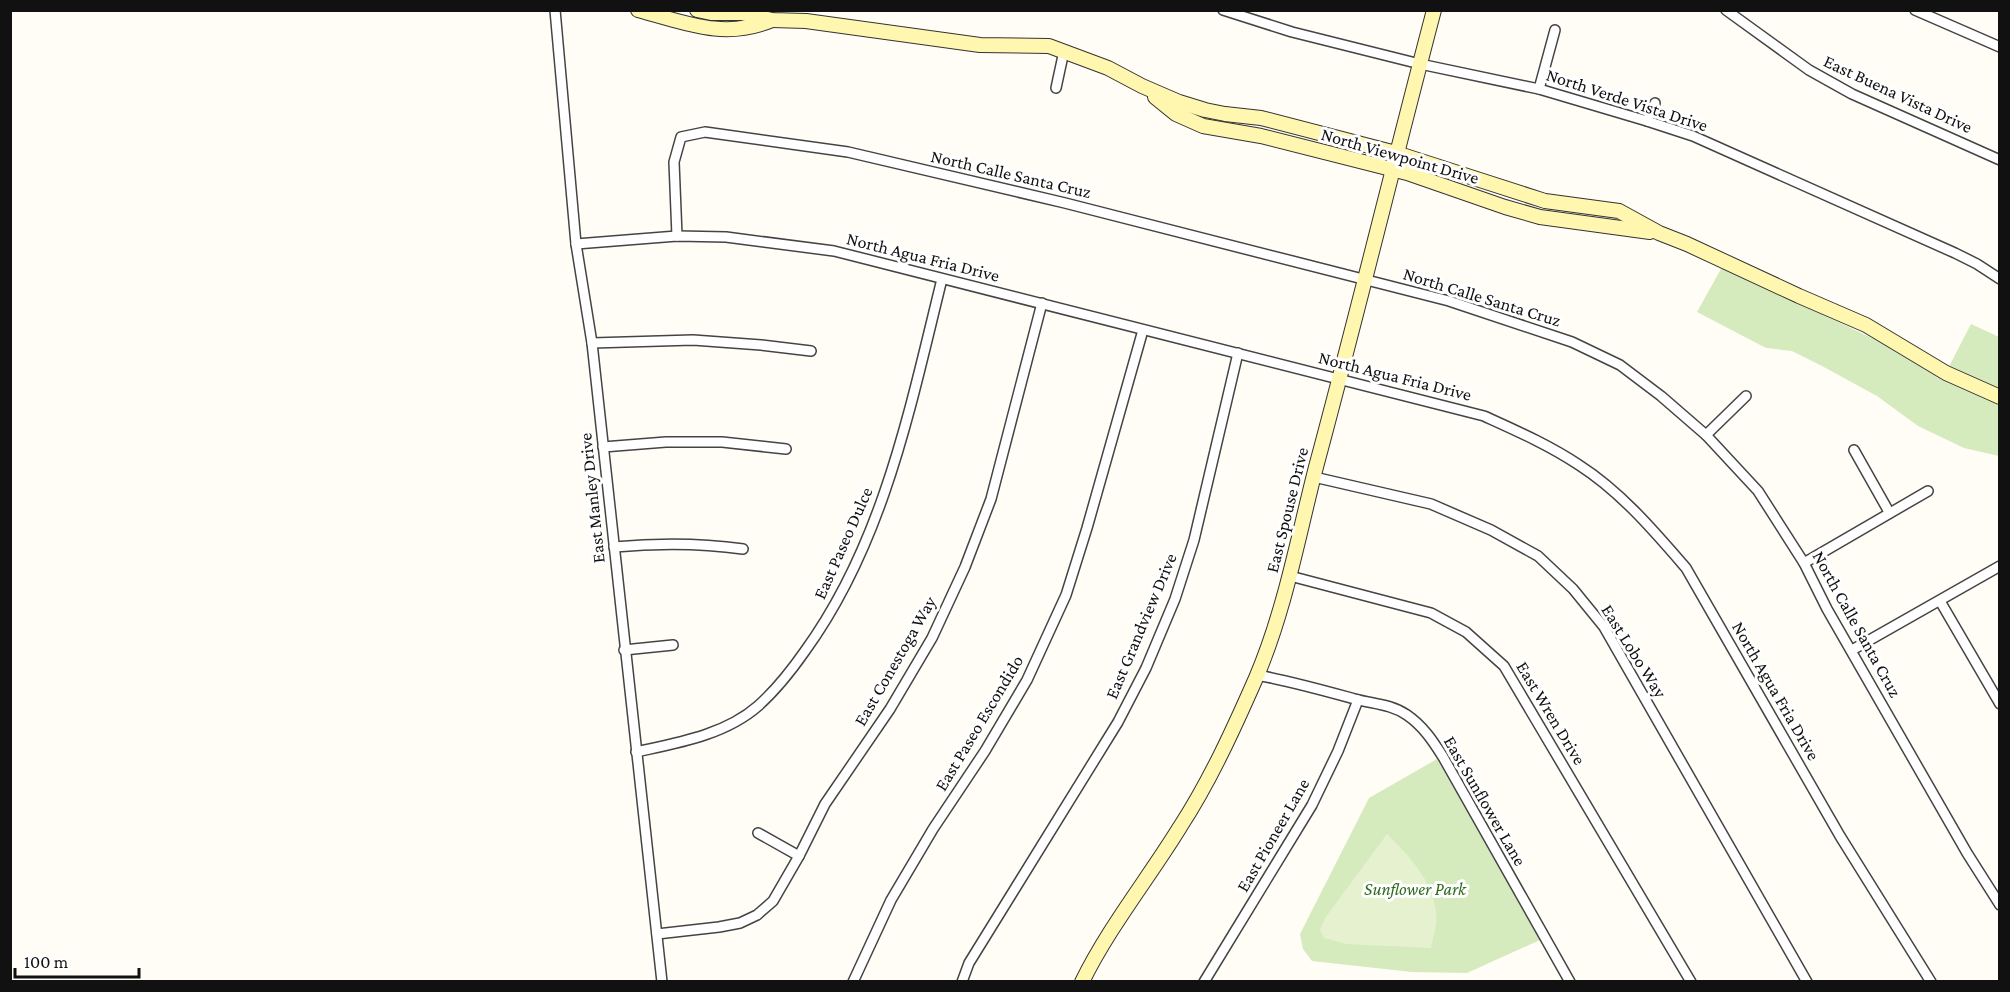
<svg xmlns="http://www.w3.org/2000/svg" width="2010" height="992" viewBox="0 0 2010 992" font-family="'Crimson Pro',serif">
<rect width="100%" height="100%" fill="#fffdf5"/>
<!-- green -->
<g fill="#d5ebbd">
<path d="M1722,267L1876,340L1942,380L1971,324L1999,337V456L1964,448L1918,426L1877,396L1822,366L1792,351L1766,348L1697,312Z"/>
<path d="M1437,759L1540,940L1467,973L1412,972L1312,961L1303,949L1300,934L1369,798Z"/>
</g>
<!-- pitch -->
<path fill="#e6f2cf" d="M1387,834C1409,856 1432,879 1436,912C1438,923 1433,937 1431,948L1346,944L1324,938L1320,930L1325,918Z"/>
<g fill="none" stroke-linecap="round" stroke-linejoin="round">
<!-- street casing -->
<g stroke="#444" stroke-width="12">
<g id="street">
<path d="M555,10L576,244L592,343L662,982"/>
<path d="M1223,10L1292,32L1420,64L1539,89L1647,121L1693,136L1955,253L1977,264L2000,279"/>
<path d="M1726,10L1809,70L1852,94L2000,160"/>
<path d="M1915,10L2000,47"/>
<path d="M1056,88L1064,51"/>
<path d="M1539,89L1555,30"/>
<path d="M1647,121L1655,103"/>
<path d="M677,236L674,162L681,137L705,132L848,152L1065,203L1449,301L1572,342L1620,365L1661,396L1706,435L1758,491L1804,563L1827,609L1967,853L2000,905"/>
<path d="M576,244L677,236L726,237L834,251L1484,416C1517,431 1549,445 1579,465C1621,492 1654,531 1686,568L1840,836L1931,982"/>
<path d="M592,343L693,340L761,345L811,351"/>
<path d="M1706,435L1746,396"/>
<path d="M603,447L666,442H722L786,449"/>
<path d="M1854,450L1889,512"/>
<path d="M1314,477L1431,504L1491,530L1538,556L1573,589L1604,627L1807,982"/>
<path d="M614,547C658,543 700,543 743,549"/>
<path d="M1804,563L1928,491"/>
<path d="M1290,576L1431,613L1466,632L1504,666L1691,982"/>
<path d="M1940,601L2000,704"/>
<path d="M624,650L673,645"/>
<path d="M1852,650L2000,566"/>
<path d="M1257,675C1290,681 1322,690 1355,699C1373,704 1391,704 1407,715C1423,726 1433,741 1443,757L1570,982"/>
<path d="M636,752C677,743 725,735 758,706C776,690 791,671 805,651C884,542 910,408 942,279"/>
<path d="M758,833L799,856"/>
<path d="M657,934L719,927L740,923L757,915L773,901L799,856L825,804L890,709L932,638L965,567L991,499L1042,303"/>
<path d="M853,982L891,900L933,829L985,751L1027,680L1066,595L1087,528L1143,330"/>
<path d="M962,982L969,963L1118,722L1146,668L1175,599L1194,540L1238,353"/>
<path d="M1204,982L1312,805L1338,751L1358,700"/>
</g>
</g>
<!-- secondary casing -->
<g stroke="#333" stroke-width="16">
<g id="secondary">
<path d="M638,10C686,23 724,40 772,20"/>
<path d="M697,10L711,13H742L772,20L806,21L980,45L1049,46L1108,68L1142,86L1179,102L1205,110L1225,114L1261,118L1396,153L1545,201L1619,211L1659,233L1687,244L1799,296L1866,325L1946,373L2000,397"/>
<path d="M1155,97L1176,114L1203,126L1261,136L1407,173L1505,207L1540,217L1650,232"/>
<path d="M1082,982C1109,927 1148,879 1180,827C1210,781 1234,728 1256,678C1285,610 1298,537 1316,467C1357,315 1394,162 1434,10"/>
</g>
</g>
<!-- street -->
<use href="#street" stroke="#fff" stroke-width="9"/>
<!-- secondary -->
<use href="#secondary" stroke="#fff6b0" stroke-width="14"/>
</g>
<g text-anchor="middle" dominant-baseline="central" stroke-width="6" stroke-linejoin="round" paint-order="stroke">
<!-- street labels -->
<g font-size="18" fill="#111" stroke="#fff">
<text transform="translate(1898 94) rotate(25)">East Buena Vista Drive</text>
<text transform="translate(1627 100) rotate(18)">North Verde Vista Drive</text>
<text transform="translate(1400 156) rotate(16)">North Viewpoint Drive</text>
<text transform="translate(1011 174) rotate(13)">North Calle Santa Cruz</text>
<text transform="translate(923 257) rotate(14)">North Agua Fria Drive</text>
<text transform="translate(1482 297) rotate(17)">North Calle Santa Cruz</text>
<text transform="translate(1395 376) rotate(14)">North Agua Fria Drive</text>
<text transform="translate(592 498) rotate(-96)">East Manley Drive</text>
<text transform="translate(1287 510) rotate(-76)">East Spouse Drive</text>
<text transform="translate(843 543) rotate(-66)">East Paseo Dulce</text>
<text transform="translate(1857 624) rotate(61)">North Calle Santa Cruz</text>
<text transform="translate(1141 626) rotate(-67)">East Grandview Drive</text>
<text transform="translate(1634 651) rotate(58)">East Lobo Way</text>
<text transform="translate(895 661) rotate(-60)">East Conestoga Way</text>
<text transform="translate(1776 691) rotate(60)">North Agua Fria Drive</text>
<text transform="translate(1551 713) rotate(59)">East Wren Drive</text>
<text transform="translate(979 723) rotate(-59)">East Paseo Escondido</text>
<text transform="translate(1485 801) rotate(60)">East Sunflower Lane</text>
<text transform="translate(1273 835) rotate(-60)">East Pioneer Lane</text>
</g>
<!-- park labels -->
<g font-size="18" font-style="italic" fill="#2f6b1f" stroke="#fff">
<text x="1415" y="889">Sunflower Park</text>
</g>
</g>
<!-- border -->
<rect width="2010" height="992" fill="none" stroke="#111111" stroke-width="24"/>
<!-- scale -->
<path d="M15 968v9h124v-9" fill="none" stroke="#111111" stroke-width="3"/>
<text x="24" y="968" font-size="18" fill="#111111" stroke="#ffffff" stroke-width="4.5" paint-order="stroke">100 m</text>
</svg>
